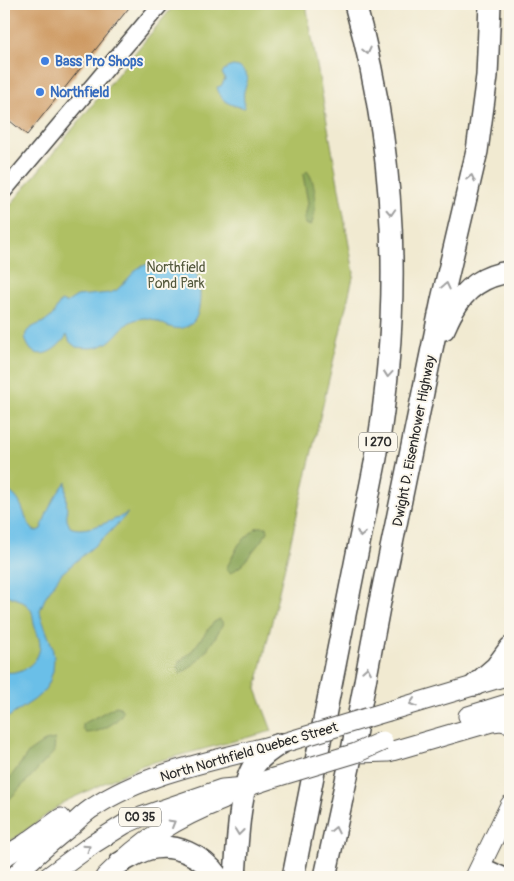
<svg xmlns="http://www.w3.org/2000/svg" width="514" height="881" viewBox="0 0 514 881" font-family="Pangolin,sans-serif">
<rect width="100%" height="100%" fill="#fbf7ec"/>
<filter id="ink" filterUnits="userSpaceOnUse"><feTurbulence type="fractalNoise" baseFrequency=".02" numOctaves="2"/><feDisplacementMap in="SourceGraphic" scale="10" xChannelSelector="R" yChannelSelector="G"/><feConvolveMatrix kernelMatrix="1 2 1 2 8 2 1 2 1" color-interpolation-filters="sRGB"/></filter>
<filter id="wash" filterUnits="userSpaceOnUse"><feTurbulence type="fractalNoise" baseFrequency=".0096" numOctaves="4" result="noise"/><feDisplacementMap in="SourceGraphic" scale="20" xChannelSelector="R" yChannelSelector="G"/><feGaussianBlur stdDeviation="1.12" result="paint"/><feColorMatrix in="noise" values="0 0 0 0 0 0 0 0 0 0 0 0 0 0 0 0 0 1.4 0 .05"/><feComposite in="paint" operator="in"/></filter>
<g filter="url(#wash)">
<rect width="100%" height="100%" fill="#f1ead1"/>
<!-- green -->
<path fill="#afc063" stroke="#6d7647" d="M175,4H306L354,273L256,689L272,731L143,765L64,802L14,839L4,844V213Z"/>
<!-- forest -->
<g fill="#8ba659" stroke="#5b6842">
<path d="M307,171C317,182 318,212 311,225H307L304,220L308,203L303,175Z"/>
<path d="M257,527H267L268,532L242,565L231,573L226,569L239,544Z"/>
<path d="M220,619L223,623C213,643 200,663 180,674L177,667L180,661L191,652L214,622Z"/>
<path d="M116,706L120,707L123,712C117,724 99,733 86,733L83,729V724Z"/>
<path d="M55,739L54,752L4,805V786L29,752L45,741Z"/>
</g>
<!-- water -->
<g fill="#6bbfe8" stroke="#4b758a">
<path d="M233,66L239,67C251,77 248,79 244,91C243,96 244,103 245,108C231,105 221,103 217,87L221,86L225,79L222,73L227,68Z"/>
<path d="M150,263C157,263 163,266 169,266C177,267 184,262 191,267C203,275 203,316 191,324C173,337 161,318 144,318C121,320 119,338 103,345C96,349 85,348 76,347L70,342L67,335C60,346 44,361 31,350C14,326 40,327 50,318C55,313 57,306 61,301L66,303L77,296L110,293L117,290L138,268Z"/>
<path d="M66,482L67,520L70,527C84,534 114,520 128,513L107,535L61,574L46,596L40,610L41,617L52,646L54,658L53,671L49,683L43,692L34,700L4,720V672C20,675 39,664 40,646C40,638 36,631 34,624C33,618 33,610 28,606C22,600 11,597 4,594V489C25,498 21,515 33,530L37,531L41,529C48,509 53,498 66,482Z"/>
</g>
<g id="blocks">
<!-- building -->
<path fill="#ce9a62" d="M4,4H132L27,135L4,116Z"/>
</g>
</g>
<g filter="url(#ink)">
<use href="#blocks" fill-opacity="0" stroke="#494844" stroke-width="1"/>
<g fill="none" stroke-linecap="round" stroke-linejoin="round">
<!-- minor casing -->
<g stroke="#494844" stroke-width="18">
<g id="minor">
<path d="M4,191L161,4"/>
<path d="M481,865L507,877"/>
</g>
</g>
<!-- major casing -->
<g stroke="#494844" stroke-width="21">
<g id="major">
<path d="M389,711L510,675"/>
<path d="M468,716L510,703"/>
<path d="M356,753L389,752L492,722L500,721L510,723"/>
<path d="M4,857L25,844L61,818"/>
<path d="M14,877C31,858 50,843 71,826C78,820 85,812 94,807C147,772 217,760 277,744"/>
<path d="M48,877L93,844L125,824L141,817L222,789L246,787L273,778"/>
<path d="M105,877C142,840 174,819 223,800"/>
<path d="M475,877L510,805"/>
</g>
</g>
<!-- highway casing -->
<g stroke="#494844" stroke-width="24">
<g id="highway">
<path d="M444,329C447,323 449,317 453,311C465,288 485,275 510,272"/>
<path d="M475,685L496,667L510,648"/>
<path d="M120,863C129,858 138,852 149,849C175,842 203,856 218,877"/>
<path d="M235,877C237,850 239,788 253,767C260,757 270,750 280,744"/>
<path d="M293,877L376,458C402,306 397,152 355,4"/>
<path d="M325,877L349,767L379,607L442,300L477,151L487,76L490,4"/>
</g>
</g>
<!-- minor -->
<use href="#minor" stroke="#fff" stroke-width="15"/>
<!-- major -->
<use href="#major" stroke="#fff" stroke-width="19"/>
<!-- highway -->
<use href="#highway" stroke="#fff" stroke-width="21"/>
<!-- major-bridge casing -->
<g stroke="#494844" stroke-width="21" stroke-linecap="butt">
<g id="major-bridge">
<path d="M280,744L389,711"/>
<path d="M273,778L356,753L383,741"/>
</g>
</g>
<!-- major-bridge -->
<use href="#major-bridge" stroke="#fff" stroke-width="19"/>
</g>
<!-- one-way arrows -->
<defs><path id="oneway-chevron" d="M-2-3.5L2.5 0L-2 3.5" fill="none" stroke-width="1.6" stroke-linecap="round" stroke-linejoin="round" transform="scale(1.25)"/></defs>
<g stroke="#a0a0a0">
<use href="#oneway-chevron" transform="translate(367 51) rotate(77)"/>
<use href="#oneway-chevron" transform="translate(471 178) rotate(-78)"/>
<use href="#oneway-chevron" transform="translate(391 212) rotate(87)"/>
<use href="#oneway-chevron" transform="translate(446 286) rotate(-77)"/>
<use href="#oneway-chevron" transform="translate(388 374) rotate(95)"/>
<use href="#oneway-chevron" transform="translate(361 534) rotate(101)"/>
<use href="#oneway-chevron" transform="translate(367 670) rotate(-80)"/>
<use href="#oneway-chevron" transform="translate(413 703) rotate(162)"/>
<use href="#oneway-chevron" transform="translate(172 823) rotate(-30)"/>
<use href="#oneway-chevron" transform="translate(335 830) rotate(-78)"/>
<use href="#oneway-chevron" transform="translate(239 832) rotate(97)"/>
<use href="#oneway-chevron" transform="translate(87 848) rotate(-34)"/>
</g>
</g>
<!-- markers -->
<g fill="#3f7fe0" stroke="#fbf7ec" stroke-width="2">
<circle cx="45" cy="61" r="5"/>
<circle cx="40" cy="92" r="5"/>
</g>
<g text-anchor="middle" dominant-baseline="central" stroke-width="4" stroke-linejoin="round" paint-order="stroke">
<!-- shield labels -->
<g fill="#fbf7ec" stroke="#696865" stroke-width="1">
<rect x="359" y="432.5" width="38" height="19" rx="4"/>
<rect x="119" y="807.5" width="42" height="19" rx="4"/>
</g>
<g font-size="12" font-weight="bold" fill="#2b2b2b">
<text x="378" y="442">I 270</text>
<text x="140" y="817">CO 35</text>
</g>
<!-- shop labels -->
<g font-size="14" font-weight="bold" fill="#366cbe" stroke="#fbf7ec" text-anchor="start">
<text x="55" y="61">Bass Pro Shops</text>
<text x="50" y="92">Northfield</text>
</g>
<!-- park labels -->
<g font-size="14" fill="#53583c" stroke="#fbf7ec">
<text x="176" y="267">Northfield<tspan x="176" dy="16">Pond Park</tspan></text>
</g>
<!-- street labels -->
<g font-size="14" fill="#2b2b2b" stroke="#fbf7ec">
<text transform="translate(414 441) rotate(-79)">Dwight D. Eisenhower Highway</text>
<text transform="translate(249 752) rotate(-16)">North Northfield Quebec Street</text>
</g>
</g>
<!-- margin -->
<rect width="514" height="881" fill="none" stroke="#fbf7ec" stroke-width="20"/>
</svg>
